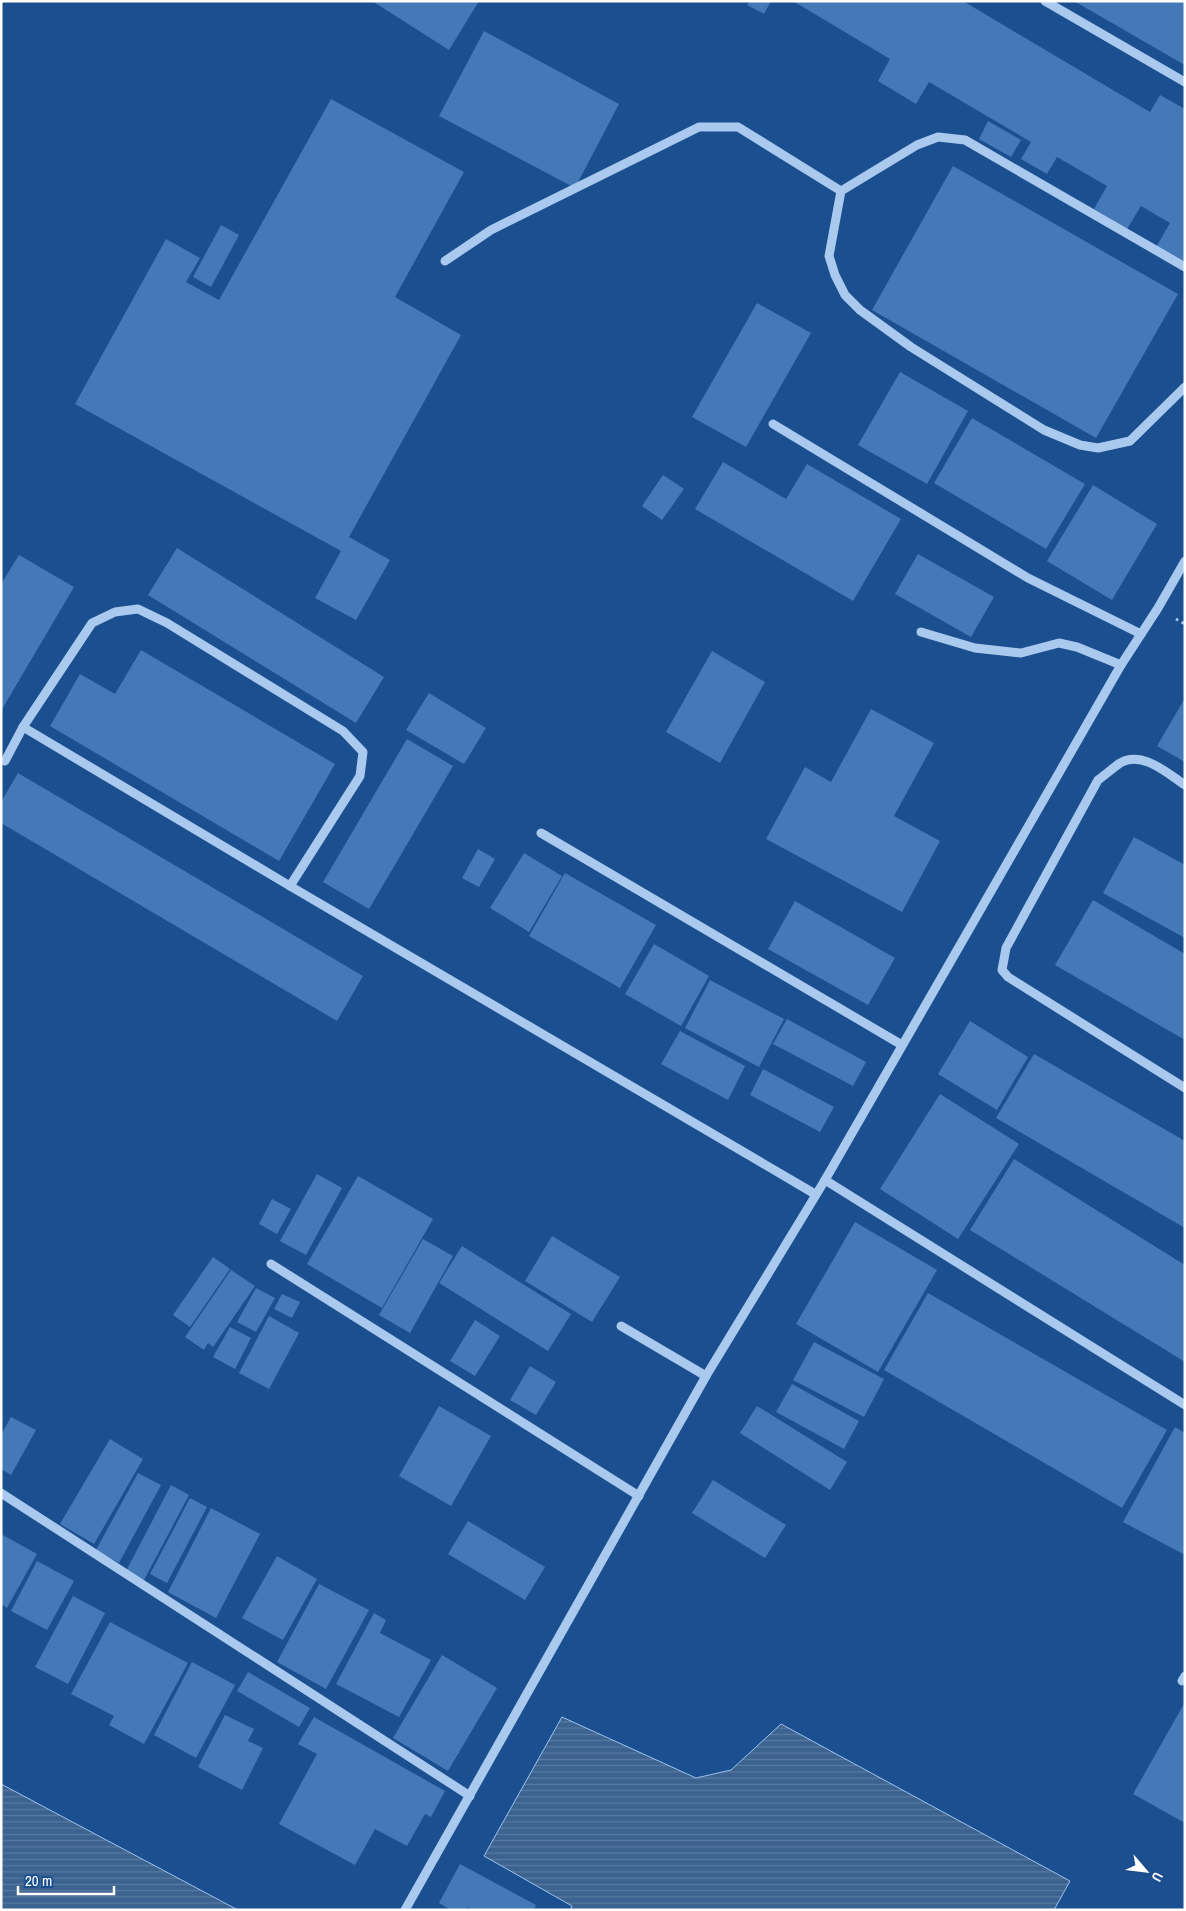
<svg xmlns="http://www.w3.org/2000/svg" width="1186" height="1911" viewBox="0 0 1186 1911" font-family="'Archivo Narrow',sans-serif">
<defs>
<pattern id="water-rules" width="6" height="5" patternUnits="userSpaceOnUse" patternTransform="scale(1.25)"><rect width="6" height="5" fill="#3c6290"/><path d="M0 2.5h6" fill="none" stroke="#597aa1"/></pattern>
</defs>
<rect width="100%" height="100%" fill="#1b4f8f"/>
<!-- water -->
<g fill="url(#water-rules)" stroke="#9cc4f0">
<path d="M562,1717L696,1778L731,1770L781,1724L1070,1881L1054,1910H570L572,1906L484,1856Z"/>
<path d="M1,1784L238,1910H1Z"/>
</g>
<!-- building -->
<g fill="#4478b7">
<path d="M372,1H479L449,50Z"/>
<path d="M750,1H771L764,14L747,5Z"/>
<path d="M793,1H963L1150,112L1160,95L1185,109V264L1156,247L1170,223L1141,206L1127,229L1094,209L1107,186L1057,157L1047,174L1021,159L1031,142L929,82L916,104L878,81L890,59Z"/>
<path d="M1074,1H1185V65L1176,60Z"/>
<path d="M484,31L619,104L575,188L439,116Z"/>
<path d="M331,99L464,172L395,297L461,335L349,537L390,560L356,620L315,598L341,551L75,404L166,239L200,258L186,282L219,300Z"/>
<path d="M988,121L1021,140L1011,157L979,139Z"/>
<path d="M953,166L1178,294L1096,438L872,310Z"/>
<path d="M221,225L239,235L211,287L193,277Z"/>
<path d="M757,303L811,333L746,447L692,417Z"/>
<path d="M900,372L968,411L927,484L858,445Z"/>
<path d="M972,418L1085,484L1046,549L934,483Z"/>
<path d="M723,462L786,499L807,464L901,519L853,601L695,509Z"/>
<path d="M663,475L684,489L662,520L642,506Z"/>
<path d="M1093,485L1157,524L1112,600L1047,561Z"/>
<path d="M177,548L384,677L356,723L148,595Z"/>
<path d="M918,554L994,597L971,637L895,594Z"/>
<path d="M19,555L74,587L1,711V584Z"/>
<path d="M141,650L335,764L279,861L50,726L80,674L115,694Z"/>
<path d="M712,651L765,682L720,763L666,732Z"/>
<path d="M429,693L486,728L464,764L406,730Z"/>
<path d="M1185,698V762L1157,746Z"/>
<path d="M871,709L934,743L894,816L940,841L902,912L766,839L805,767L831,782Z"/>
<path d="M407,739L453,766L369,909L323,882Z"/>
<path d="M18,773L363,976L337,1021L1,823V802Z"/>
<path d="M1134,837L1185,865V938L1103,893Z"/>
<path d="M478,849L495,859L479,887L462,878Z"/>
<path d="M524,853L562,876L529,932L490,908Z"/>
<path d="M565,873L656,925L620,988L529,936Z"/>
<path d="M1093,900L1185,954V1040L1055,965Z"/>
<path d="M795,901L895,958L868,1005L768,949Z"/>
<path d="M654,944L709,976L681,1026L625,994Z"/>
<path d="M710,980L784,1019L759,1067L685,1028Z"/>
<path d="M787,1019L866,1062L853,1086L773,1044Z"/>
<path d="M970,1021L1028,1057L997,1110L938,1074Z"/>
<path d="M680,1031L745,1066L728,1100L661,1064Z"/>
<path d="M1034,1054L1185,1141V1228L996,1118Z"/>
<path d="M763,1069L834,1107L820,1132L750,1095Z"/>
<path d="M940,1094L1019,1144L958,1239L880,1189Z"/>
<path d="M1014,1159L1185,1265V1362L970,1230Z"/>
<path d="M317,1174L342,1188L306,1255L280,1241Z"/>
<path d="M358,1176L433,1219L382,1308L307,1264Z"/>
<path d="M272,1199L291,1209L277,1234L259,1224Z"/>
<path d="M855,1222L937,1270L878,1372L796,1324Z"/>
<path d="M552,1236L620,1277L592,1322L525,1281Z"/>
<path d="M423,1239L453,1256L410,1333L379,1315Z"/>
<path d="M462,1246L571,1314L548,1351L439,1283Z"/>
<path d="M213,1257L230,1269L190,1327L173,1315Z"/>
<path d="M231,1270L255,1286L213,1347L208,1343L204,1350L185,1337Z"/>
<path d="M256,1288L275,1298L256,1332L237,1322Z"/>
<path d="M928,1293L1167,1430L1122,1508L884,1370Z"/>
<path d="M282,1294L300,1302L292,1318L274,1309Z"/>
<path d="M269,1316L299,1333L269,1389L239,1373Z"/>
<path d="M475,1320L500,1336L475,1376L450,1361Z"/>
<path d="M230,1327L251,1338L235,1369L213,1357Z"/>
<path d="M814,1342L884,1379L864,1417L793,1380Z"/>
<path d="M530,1366L556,1382L536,1415L510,1400Z"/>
<path d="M792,1384L859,1421L844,1449L776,1412Z"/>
<path d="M439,1406L491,1436L451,1506L399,1476Z"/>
<path d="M757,1406L847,1462L830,1490L740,1433Z"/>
<path d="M11,1417L36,1430L11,1475L1,1469V1435Z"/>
<path d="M1175,1427L1185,1433V1555L1123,1522Z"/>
<path d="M110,1439L143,1459L94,1544L60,1524Z"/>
<path d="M138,1473L161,1485L119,1563L96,1550Z"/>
<path d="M713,1480L786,1525L765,1558L692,1513Z"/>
<path d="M171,1485L189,1495L144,1580L126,1571Z"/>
<path d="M190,1498L207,1507L167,1583L150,1574Z"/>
<path d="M211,1508L260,1534L216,1618L168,1592Z"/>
<path d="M468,1521L545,1567L525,1600L448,1554Z"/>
<path d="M1,1534L37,1554L7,1608L1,1604Z"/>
<path d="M277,1556L317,1579L283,1640L242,1618Z"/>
<path d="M37,1561L74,1581L47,1630L11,1611Z"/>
<path d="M319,1584L369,1610L326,1689L277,1662Z"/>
<path d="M73,1596L105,1613L68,1684L35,1667Z"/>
<path d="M374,1613L386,1620L380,1633L431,1660L399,1717L336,1684Z"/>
<path d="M110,1622L188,1663L144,1744L109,1725L114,1716L71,1694Z"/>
<path d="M442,1655L497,1688L448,1771L393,1738Z"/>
<path d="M192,1662L235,1685L196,1758L154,1735Z"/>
<path d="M248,1672L310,1708L299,1727L237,1691Z"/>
<path d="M1185,1702V1823L1133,1794Z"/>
<path d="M225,1715L254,1729L248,1741L263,1748L242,1790L198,1767Z"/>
<path d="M314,1717L445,1791L431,1817L425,1814L407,1846L375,1829L355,1865L279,1824L317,1754L298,1744Z"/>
<path d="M460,1864L536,1905L534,1910H471L467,1907L466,1910H451L439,1903Z"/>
</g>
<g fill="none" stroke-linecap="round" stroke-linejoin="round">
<!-- path -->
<path stroke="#a9c9ee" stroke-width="3" stroke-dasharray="2.5 4" stroke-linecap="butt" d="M1176,619L1185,624"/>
<!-- minor -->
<g stroke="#a9c9ee" stroke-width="9">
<path d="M1045,1L1185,82"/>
<path d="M445,261L491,230L699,127H738L841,191"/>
<path d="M1185,267L965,140L938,137L917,145L841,191L829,256L835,275L845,295L860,310L911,347L1044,430L1080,445L1098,448L1130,441L1185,387"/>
<path d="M773,424L1028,578L1141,634"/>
<path d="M921,632L975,648L1021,653L1059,643L1077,647L1121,665"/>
<path d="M23,727L290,886L815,1194"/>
<path d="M5,761L23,727L92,623L115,612L138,609L167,623L343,731L363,752L360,776L290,886"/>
<path d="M1185,785C1167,773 1142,750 1120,763C1113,768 1105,775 1098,780L1006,948L1002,970L1008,977L1185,1088"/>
<path d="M541,833L902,1045"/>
<path d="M825,1180L1185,1405"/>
<path d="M271,1264L639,1496"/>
<path d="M621,1326L706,1376"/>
<path d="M1,1493L470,1796"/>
<path d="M1182,1681L1185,1676"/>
<path d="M405,1910L706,1376L825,1180L1121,665L1158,608L1185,561"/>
</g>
</g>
<!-- border -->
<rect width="1186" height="1911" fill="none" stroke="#ffffff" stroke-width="5"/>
<!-- north arrow -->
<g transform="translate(1146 1871) rotate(118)" stroke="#1b4f8f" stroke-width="4" paint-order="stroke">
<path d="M0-4L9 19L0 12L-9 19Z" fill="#ffffff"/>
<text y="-8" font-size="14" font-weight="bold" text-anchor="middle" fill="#ffffff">U</text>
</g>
<!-- scale -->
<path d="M18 1886v8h96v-8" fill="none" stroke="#ffffff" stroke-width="2.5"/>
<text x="25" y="1886" font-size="15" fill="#ffffff" stroke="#1b4f8f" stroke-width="4" paint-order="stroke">20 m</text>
</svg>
